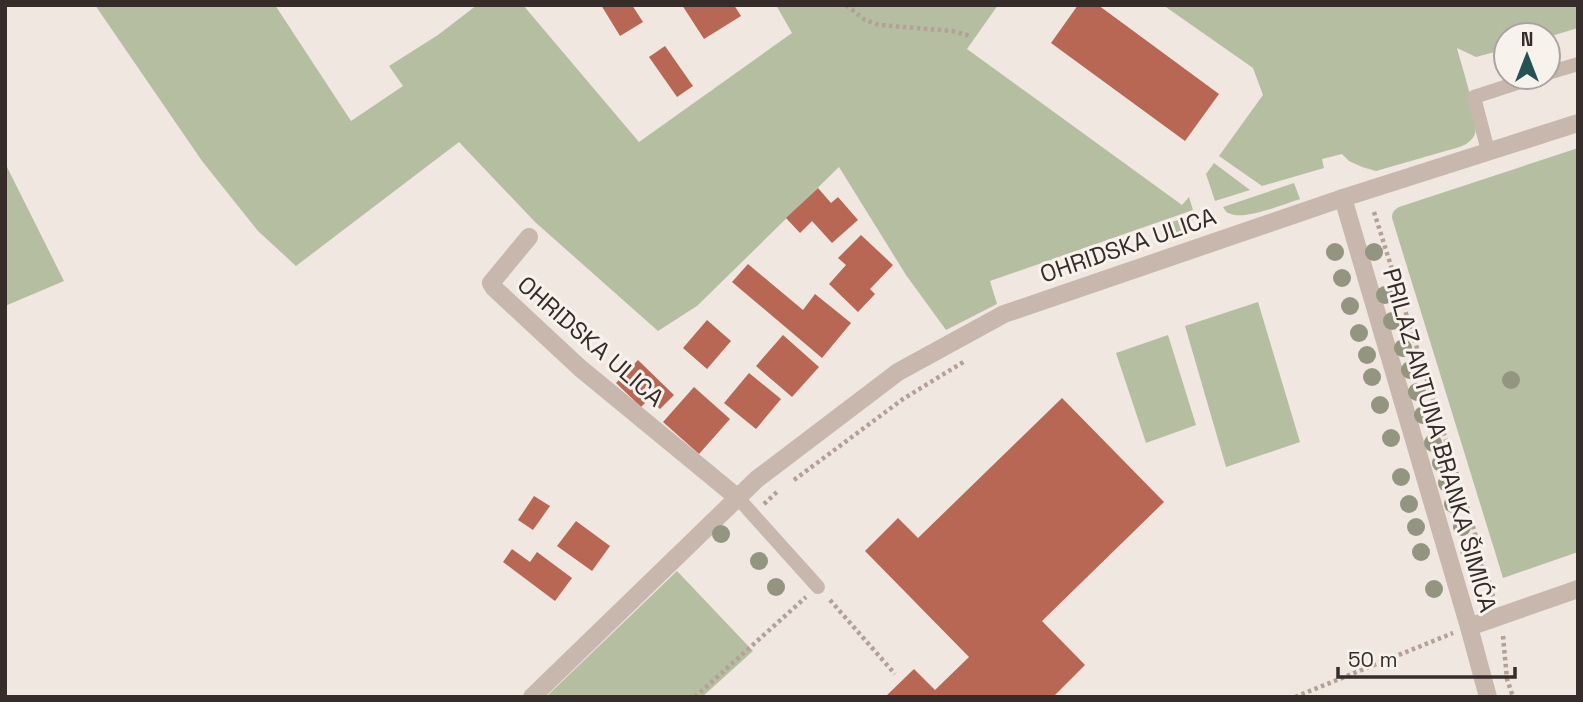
<svg xmlns="http://www.w3.org/2000/svg" width="1583" height="702" viewBox="0 0 1583 702" font-family="'Space Grotesk',sans-serif">
<rect width="100%" height="100%" fill="#f0e7e0"/>
<!-- green -->
<g fill="#b6bea1">
<path d="M95,5H275L351,121L403,86L389,66L438,35L477,5H523L639,142L792,33L776,5H998L967,49L1182,205L1189,197L1193,210L990,281L997,304L946,330L906,275L839,167L697,306L658,331L535,222L459,142L296,266L258,231L202,161Z"/>
<path d="M1163,5H1578V28L1548,37V35H1506V49L1476,57L1457,48C1461,64 1481,124 1474,136C1470,143 1463,146 1456,148L1376,171L1362,167L1349,161L1342,154L1322,159L1324,168L1262,186L1219,156L1263,95L1253,68Z"/>
<path d="M1578,148V552L1503,578L1392,218C1392,212 1394,210 1399,207Z"/>
<path d="M5,163L64,281L5,306Z"/>
<path d="M1214,163L1250,190L1215,201L1206,174Z"/>
<path d="M1294,183L1300,199C1284,204 1246,220 1231,214C1225,212 1226,211 1223,207Z"/>
<path d="M1193,215C1191,232 1181,237 1166,242L1160,226Z"/>
<path d="M1258,302L1300,442L1226,467L1185,326Z"/>
<path d="M1168,335L1196,425L1146,443L1116,353Z"/>
<path d="M677,571L753,651L702,697H546Z"/>
</g>
<!-- building -->
<g fill="#b86755">
<path d="M601,5H632L643,22L620,36Z"/>
<path d="M682,5H734L741,16L704,39Z"/>
<path d="M1078,5H1098L1219,94L1185,141L1051,43Z"/>
<path d="M665,46L693,86L677,97L649,57Z"/>
<path d="M818,188L831,203L838,197L858,220L832,243L812,221L800,233L786,218Z"/>
<path d="M861,235L893,265L870,289L875,294L858,312L829,284L846,265L838,258Z"/>
<path d="M748,264L803,310L815,294L851,323L822,358L732,282Z"/>
<path d="M707,320L731,341L707,369L683,348Z"/>
<path d="M783,335L819,367L792,397L756,366Z"/>
<path d="M638,360L674,395L660,409L649,399L641,407L616,383Z"/>
<path d="M749,373L781,399L756,429L724,403Z"/>
<path d="M694,387L730,419L699,454L663,422Z"/>
<path d="M1062,398L1164,502L1042,621L1085,665L1053,697H885L914,669L935,690L969,657L865,551L898,518L918,538Z"/>
<path d="M534,496L550,506L533,530L518,520Z"/>
<path d="M576,521L610,546L592,571L557,546Z"/>
<path d="M512,549L530,562L537,552L572,578L555,601L503,562Z"/>
</g>
<g fill="none" stroke-linecap="round" stroke-linejoin="round">
<!-- path -->
<g stroke="#b3a197" stroke-width="4.5" stroke-dasharray="3.5 3.5" stroke-linecap="butt">
<path d="M846,5L865,20L879,25L952,31L971,36"/>
<path d="M1374,212L1469,513L1494,600"/>
<path d="M794,480L903,399L965,361"/>
<path d="M764,504L778,491"/>
<path d="M830,600L895,674"/>
<path d="M1503,636L1507,679L1513,697"/>
<path d="M695,697L806,597"/>
<path d="M1295,697L1453,633"/>
</g>
<!-- lane -->
<g stroke="#c7b7ad" stroke-width="14">
<path d="M1548,73L1578,64"/>
<path d="M1488,151L1474,97L1536,77"/>
<path d="M738,498L818,587"/>
</g>
<!-- street -->
<g stroke="#c7b7ad" stroke-width="18">
<path d="M1343,198L1469,627L1488,697"/>
<path d="M529,237L491,283L494,288L580,368L738,498"/>
<path d="M1469,627L1578,589"/>
<path d="M532,697L757,479L898,372L1004,314L1343,198L1578,123"/>
</g>
</g>
<!-- trees -->
<g fill="#949580">
<circle cx="1335" cy="252" r="9"/>
<circle cx="1374" cy="252" r="9"/>
<circle cx="1342" cy="278" r="9"/>
<circle cx="1385" cy="295" r="9"/>
<circle cx="1350" cy="306" r="9"/>
<circle cx="1392" cy="321" r="9"/>
<circle cx="1359" cy="333" r="9"/>
<circle cx="1403" cy="348" r="9"/>
<circle cx="1367" cy="355" r="9"/>
<circle cx="1410" cy="370" r="9"/>
<circle cx="1372" cy="377" r="9"/>
<circle cx="1511" cy="380" r="9"/>
<circle cx="1417" cy="392" r="9"/>
<circle cx="1380" cy="405" r="9"/>
<circle cx="1423" cy="415" r="9"/>
<circle cx="1391" cy="438" r="9"/>
<circle cx="1433" cy="443" r="9"/>
<circle cx="1441" cy="463" r="9"/>
<circle cx="1401" cy="477" r="9"/>
<circle cx="1447" cy="483" r="9"/>
<circle cx="1409" cy="504" r="9"/>
<circle cx="1453" cy="504" r="9"/>
<circle cx="1416" cy="527" r="9"/>
<circle cx="1462" cy="527" r="9"/>
<circle cx="721" cy="534" r="9"/>
<circle cx="1469" cy="550" r="9"/>
<circle cx="1421" cy="552" r="9"/>
<circle cx="759" cy="561" r="9"/>
<circle cx="1477" cy="571" r="9"/>
<circle cx="776" cy="587" r="9"/>
<circle cx="1434" cy="589" r="9"/>
</g>
<g text-anchor="middle" dominant-baseline="central" stroke-width="6" stroke-linejoin="round" paint-order="stroke">
<!-- street labels -->
<g font-size="24" fill="#362d2b" stroke="#f8f2ec">
<text transform="translate(1128 245) rotate(-19)">OHRIDSKA ULICA</text>
<text transform="translate(591 341) rotate(41)">OHRIDSKA ULICA</text>
<text transform="translate(1440 440) rotate(74)">PRILAZ ANTUNA BRANKA ŠIMIĆA</text>
</g>
</g>
<!-- border -->
<rect width="1583" height="702" fill="none" stroke="#362d2b" stroke-width="14"/>
<!-- north arrow -->
<g transform="translate(1527 56)"><circle r="33" fill="#f8f2ec" stroke="#aaa39f" stroke-width="2"/>
<path d="M0-5L12 26L0 18L-12 26Z" fill="#255353"/>
<text y="-10" font-size="19" font-weight="bold" text-anchor="middle" fill="#362d2b">N</text>
</g>
<!-- scale -->
<path d="M1338 667v10h177v-10" fill="none" stroke="#362d2b" stroke-width="3.5"/>
<text x="1348" y="667" font-size="21" fill="#362d2b" stroke="#f8f2ec" stroke-width="5" paint-order="stroke">50 m</text>
</svg>
